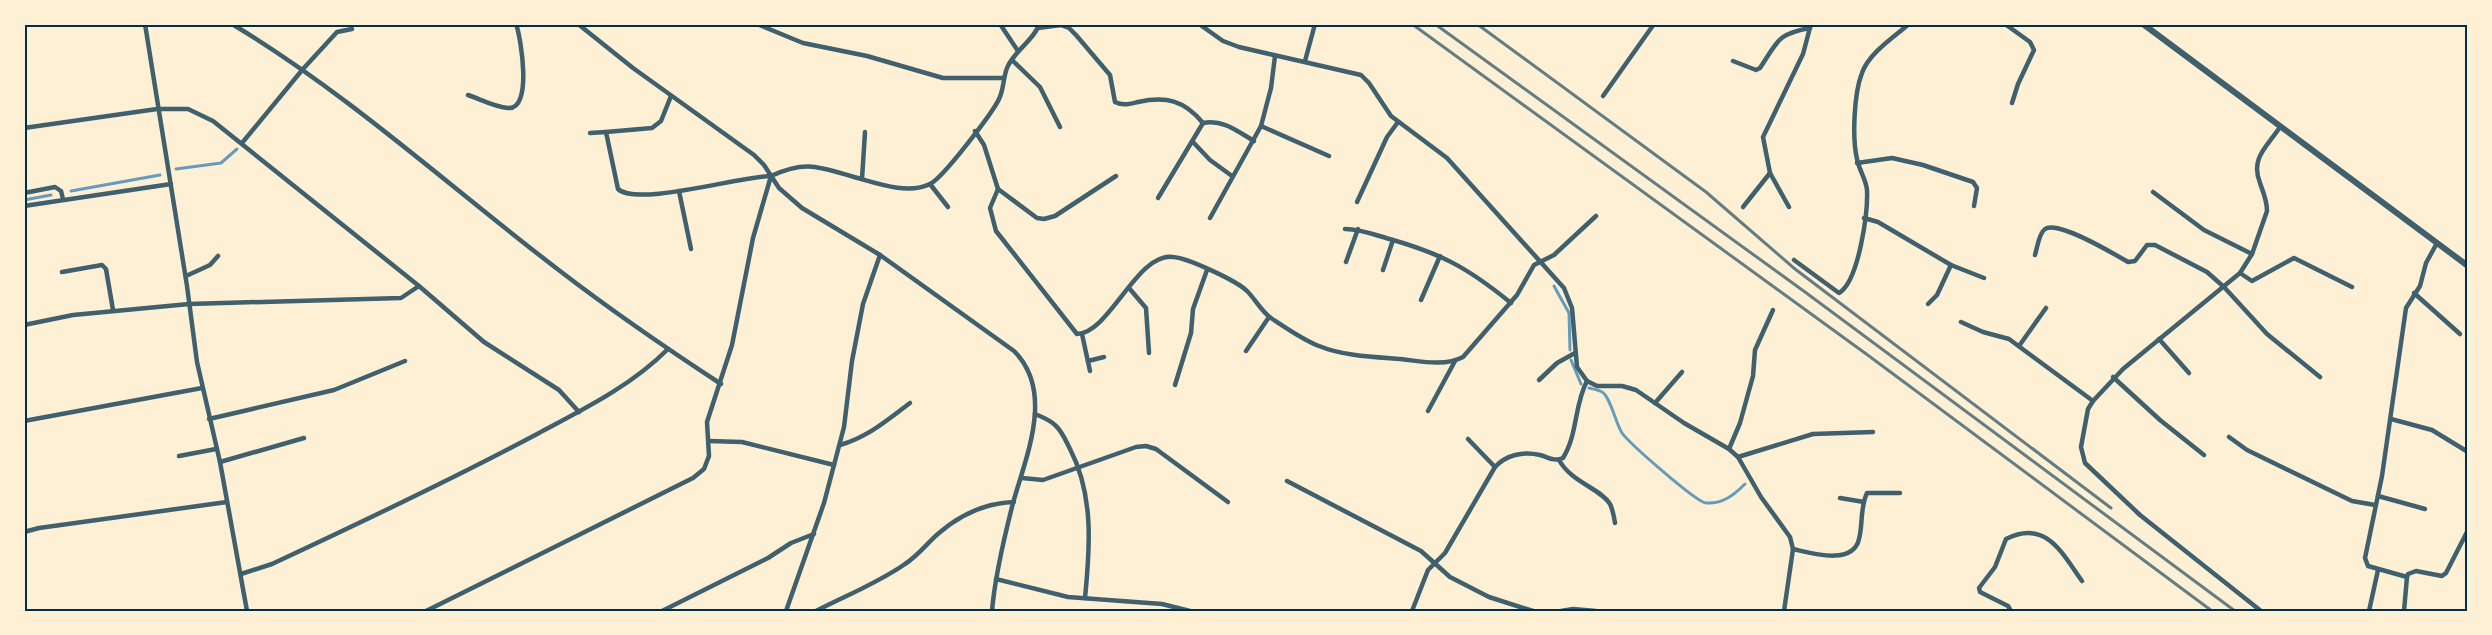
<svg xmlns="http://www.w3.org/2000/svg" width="2492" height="635" viewBox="0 0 2492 635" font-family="'DejaVu Sans',sans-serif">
<rect width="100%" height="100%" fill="#fdf0d5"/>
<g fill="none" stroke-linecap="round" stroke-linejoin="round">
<!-- stream -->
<g stroke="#669bbc" stroke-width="3">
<path d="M176,169L221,163L237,149"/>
<path d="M71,191L160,175"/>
<path d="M24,200L51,195"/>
<path d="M1554,286L1569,313L1570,350"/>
<path d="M1571,360L1581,384"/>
<path d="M1589,388C1593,389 1599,390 1602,392C1610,396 1616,424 1622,433C1629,443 1696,502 1706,503C1723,504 1734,495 1745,484"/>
</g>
<!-- minor -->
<g stroke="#3f606c" stroke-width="4.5">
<path d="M145,24L187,286L197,362L220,462L247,611"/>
<path d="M232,24C350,95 451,188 560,271C612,311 666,348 721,384"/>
<path d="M578,24L633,68L754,155L764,165L779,188L802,208L880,255L1014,351C1055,392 1026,456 1013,503C1004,538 995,575 992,611"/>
<path d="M757,24L803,43L867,56L943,78H1004"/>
<path d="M1000,24L1018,51"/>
<path d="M1199,24L1223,41L1239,47L1361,75L1369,83L1391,116L1447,158L1564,288L1572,308L1577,367L1587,381L1597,386H1622L1636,390L1684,423L1729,449L1738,457L1761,497L1790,537L1793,549L1784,611"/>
<path d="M2005,24L2030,42L2034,50L2018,84L2012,103"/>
<path d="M1038,28L1061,25L1069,28L1076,35L1110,75L1115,102C1123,106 1129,104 1138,102C1166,96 1184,100 1203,123L1158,198"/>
<path d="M1012,60L1040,87L1060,127"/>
<path d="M1305,61L1315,24"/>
<path d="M1733,61L1756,70L1760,68C1778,41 1777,34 1810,28"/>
<path d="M468,95C480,99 495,107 508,108C533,110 521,38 516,24"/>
<path d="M671,96L661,121L652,128L606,132L618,189C637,207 741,176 771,176"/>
<path d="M1603,96L1654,24"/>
<path d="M1203,123C1223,119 1237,131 1254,141"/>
<path d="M1261,126L1329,156"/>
<path d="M24,128L157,109H188L213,121L419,286L484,342L559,390L579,412"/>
<path d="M975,131L984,145L998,189L990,208L996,231L1077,334C1110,333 1137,252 1173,257C1188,258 1237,281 1247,291C1256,300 1261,311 1271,318C1286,328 1303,340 1319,346C1343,356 1374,357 1400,359C1420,361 1444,367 1463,357L1517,295L1534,265L1554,255L1596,216"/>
<path d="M590,133L606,132"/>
<path d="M1193,142L1210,160L1232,176"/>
<path d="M242,143L303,69L337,32L352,29"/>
<path d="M1857,163L1892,158L1923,165L1973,182L1977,188L1974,206"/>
<path d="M862,179L865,132"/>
<path d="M930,184L948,207"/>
<path d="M998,189L1037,218L1044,219L1055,216L1116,176"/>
<path d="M679,191L691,249"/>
<path d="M2153,192L2204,230L2252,254"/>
<path d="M24,193L55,187L61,191L63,199"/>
<path d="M1357,202L1387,137L1398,122"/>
<path d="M24,206L171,184"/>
<path d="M1743,207L1770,173"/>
<path d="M1789,207L1770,173L1763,137L1803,54L1811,24"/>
<path d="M1210,218L1261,126L1271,88L1275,56"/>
<path d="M1864,218L1878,222L1951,265L1984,278"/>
<path d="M1345,229C1359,229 1373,234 1386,238C1440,253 1467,267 1511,303"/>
<path d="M2035,255C2037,248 2039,233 2045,229C2058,220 2114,254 2128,262L2135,261L2147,245H2155L2207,272L2224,287L2267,334L2320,377"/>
<path d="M1794,260L1839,293C1859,281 1868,212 1867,190C1866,179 1859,170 1857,159C1852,138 1854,93 1862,73C1869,53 1894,37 1909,24"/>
<path d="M1346,262L1358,229"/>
<path d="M1383,270L1393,240"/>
<path d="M62,272L102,265L106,269L113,310"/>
<path d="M2240,273L2252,281L2294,258L2352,287"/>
<path d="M186,276L210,265L218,256"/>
<path d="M1129,288L1146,308L1149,353"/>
<path d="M2414,293L2460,334"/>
<path d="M1421,300L1440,256"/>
<path d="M1928,304L1937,295L1951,265"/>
<path d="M1961,322L1983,332L2009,339L2093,401"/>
<path d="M24,325L73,315L189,304L401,298L419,286"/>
<path d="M1082,334L1090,371"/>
<path d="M2159,339L2189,373"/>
<path d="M2019,346L2046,308"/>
<path d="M1246,351L1269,317"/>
<path d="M1088,361L1104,357"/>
<path d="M2113,377L2160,420L2204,455"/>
<path d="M1539,380L1557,363L1575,353"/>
<path d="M1175,385L1191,333L1193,309L1207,270"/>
<path d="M1655,403L1682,372"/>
<path d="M1428,411L1455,361"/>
<path d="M1035,414C1042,417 1050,420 1055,425C1062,431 1066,441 1070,449C1094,495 1090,548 1085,598"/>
<path d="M209,419L334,390L405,361"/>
<path d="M2391,419L2432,430L2468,452"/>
<path d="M24,421L202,388"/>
<path d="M2229,437L2247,450L2352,501L2375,505"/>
<path d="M1468,439L1495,467"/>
<path d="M709,441L742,442L834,465"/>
<path d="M840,445C868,437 887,420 910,403"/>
<path d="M1729,449L1740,423L1753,376L1755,350L1773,310"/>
<path d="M179,456L216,449"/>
<path d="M1738,457L1813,434L1873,432"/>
<path d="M1559,460C1572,483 1600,488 1610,504C1613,510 1614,517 1615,523"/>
<path d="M220,462L304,438"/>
<path d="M1022,478L1043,480L1136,447L1146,446L1156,449L1228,502"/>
<path d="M1287,481L1421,551L1450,577L1489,597L1533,611"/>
<path d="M2378,496L2425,509"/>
<path d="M1840,498L1864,502"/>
<path d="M24,532L39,528L227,502"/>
<path d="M1793,549C1811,553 1853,566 1859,539C1863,524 1860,507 1867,493H1900"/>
<path d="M241,574L272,564C362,522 451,480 539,433C584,409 631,386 668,349"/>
<path d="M2407,577L2408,574L2416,571L2442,576L2446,573L2468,530"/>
<path d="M996,579L1068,597L1162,604L1190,611"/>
<path d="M426,611L693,478L704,469L709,456L707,422L732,345L753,238L771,176C806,160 819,167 854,177C876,183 908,195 930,184C943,178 993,112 999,99C1004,89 1003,78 1007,68C1013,52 1036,38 1039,24"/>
<path d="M662,611L768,558L791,543L814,534"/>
<path d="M786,611L824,503L844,427L852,361L863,304L880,255"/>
<path d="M816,611C845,596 878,583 905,564C919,555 927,543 939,533C961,514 985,503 1014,502"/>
<path d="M1412,611L1428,570L1445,553L1495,467C1506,455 1523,451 1540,455C1548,457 1554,462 1563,458C1578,434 1574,405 1587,381"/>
<path d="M1561,611L1573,609L1596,611"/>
<path d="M2011,611L2008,606L1980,592L1979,588L1995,567L2006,539C2046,519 2062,553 2082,581"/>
<path d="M2261,611L2140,515L2085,463L2081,447L2088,409L2093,401L2123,369L2240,273L2252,254L2267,211C2267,200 2263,192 2260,183C2250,158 2267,147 2280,127"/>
<path d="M2369,611L2378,570"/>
<path d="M2404,611L2407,577L2368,566L2365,558L2382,476L2406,308L2420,286L2426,263L2437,243"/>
</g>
<!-- tertiary -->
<path stroke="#3f606c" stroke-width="6" d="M2143,24L2468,266"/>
<!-- rail -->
<g stroke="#657d81" stroke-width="3">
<path d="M1412,24L1869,356L2212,611"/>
<path d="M1435,24L1805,292L2235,611"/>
<path d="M1477,24L1706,192L1795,269L2111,508"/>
</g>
</g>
<!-- border -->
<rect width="2492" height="635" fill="none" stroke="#fdf0d5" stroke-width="51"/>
<rect x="26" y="26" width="2440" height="584" fill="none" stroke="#003049" stroke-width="2"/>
</svg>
